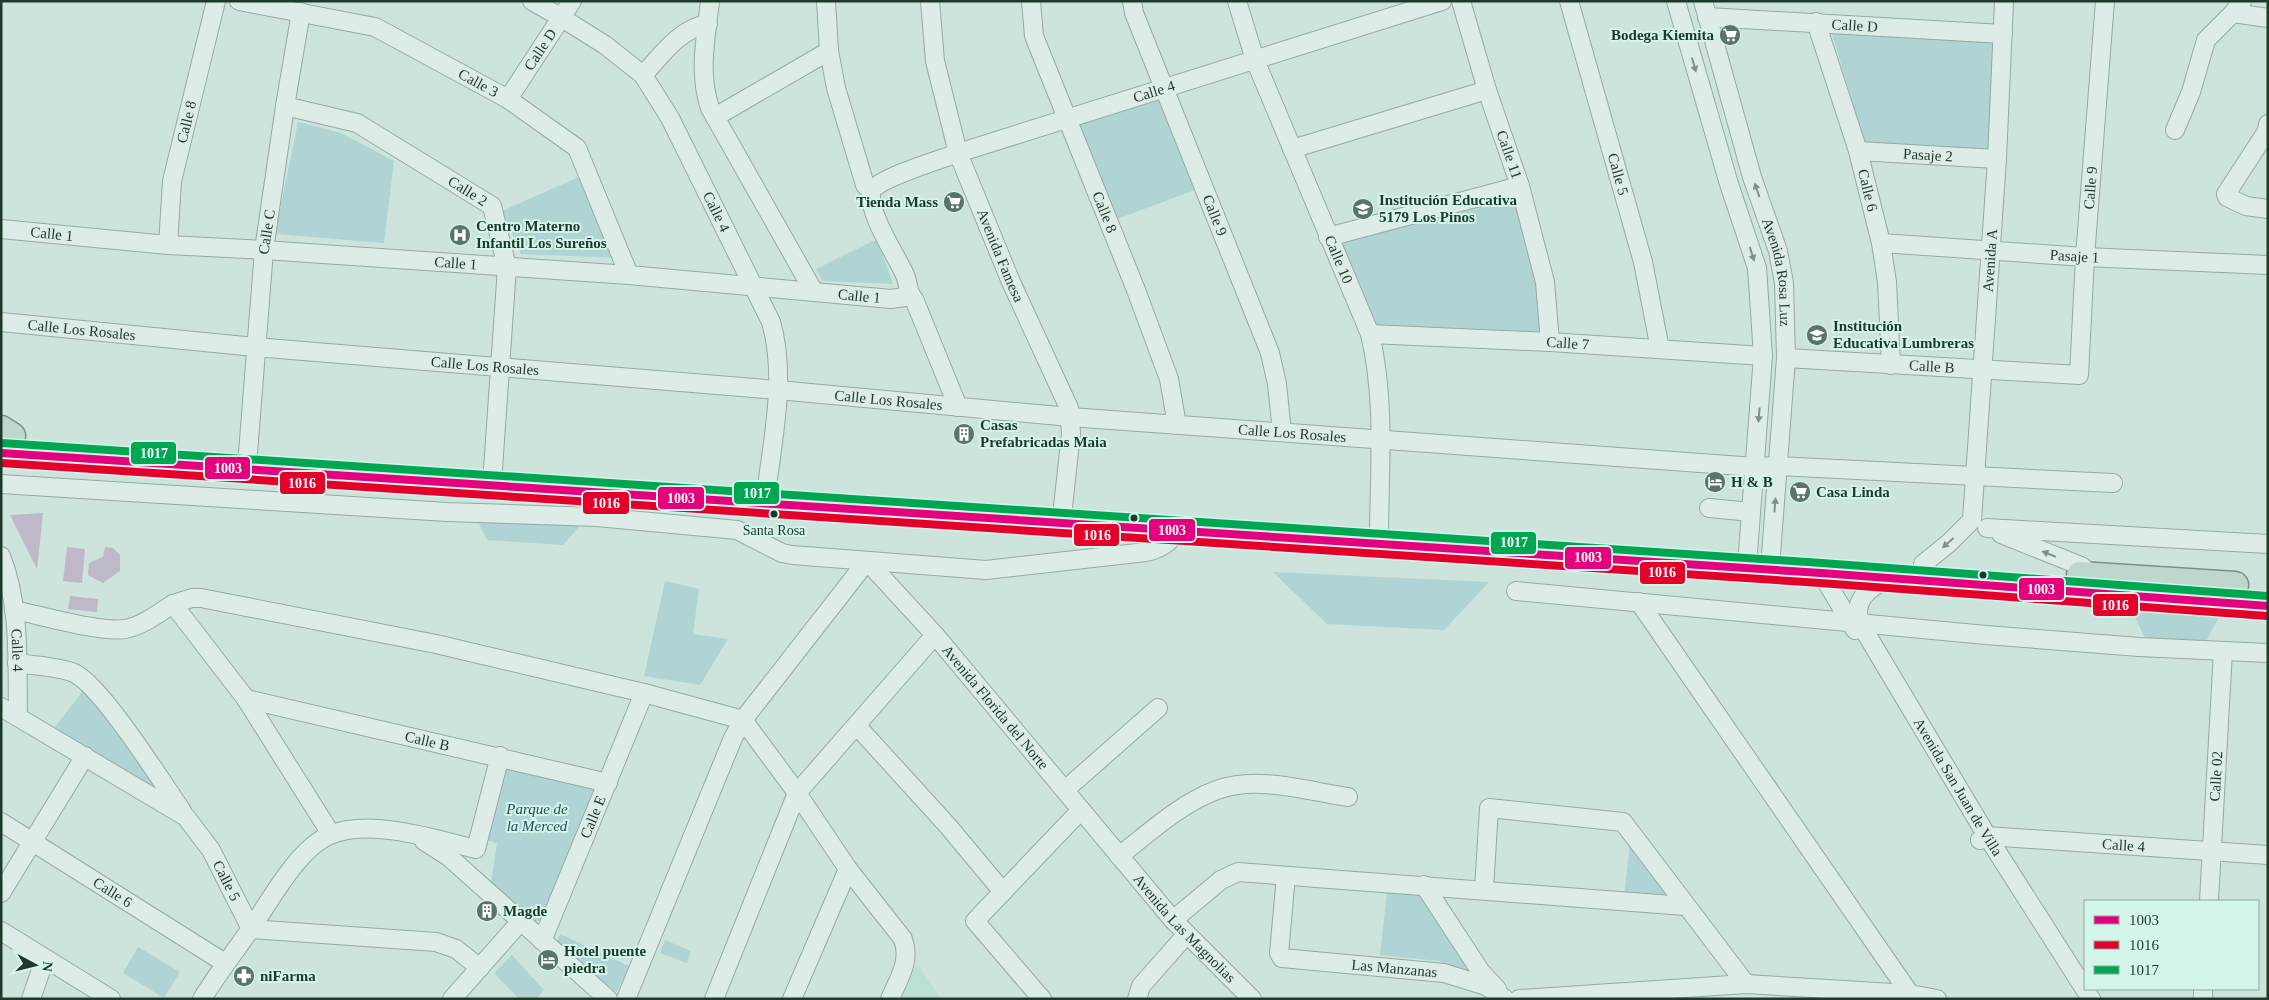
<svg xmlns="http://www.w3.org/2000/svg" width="2269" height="1000" viewBox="0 0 2269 1000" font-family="'Times New Roman',serif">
<rect width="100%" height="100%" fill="#cde4dc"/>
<!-- farmland -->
<path fill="#bbe0d6" d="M917,963L941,999H902Z"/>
<!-- green -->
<g fill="#afd4d3">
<path d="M1831,31L1995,41L1992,151L1865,144Z"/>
<path d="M1163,89L1203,187L1109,222L1066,119Z"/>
<path d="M298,122L341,133L394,161L384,243L275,234Z"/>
<path d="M581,176L621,258L521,254L502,211Z"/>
<path d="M1516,191L1539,282L1544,332L1370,325L1339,239Z"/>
<path d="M877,239L893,284L823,281L816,269Z"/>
<path d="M475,515L586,519L563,545L487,540Z"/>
<path d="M1273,572L1489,582L1444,630L1327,624Z"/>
<path d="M665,581L699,589L693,634L728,639L700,685L644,676Z"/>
<path d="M2131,609L2220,615L2204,645L2147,642Z"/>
<path d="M86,687L168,794L161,801L55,727Z"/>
<path d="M506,762L599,782L543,919L534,922L491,884L497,843L486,840Z"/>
<path d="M1630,844L1673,900L1624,896Z"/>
<path d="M1387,892L1425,895L1476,976L1439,961L1380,955Z"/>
<path d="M560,934L629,966L617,992L556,945Z"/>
<path d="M665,940L691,951L687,963L660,953Z"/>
<path d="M138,947L180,972L164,998L123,973Z"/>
<path d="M512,955L544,990L536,999H519L494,973Z"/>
</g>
<!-- water -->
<g fill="#beb8c8">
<path d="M43,513L37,569L10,515Z"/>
<path d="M67,547L85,549L82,583L63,581Z"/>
<path d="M105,547L113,548L120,555V571L103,583L88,575L89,563L103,557Z"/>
<path d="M70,596L98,599L97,612L68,609Z"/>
</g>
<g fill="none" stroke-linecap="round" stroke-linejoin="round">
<!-- minor casing -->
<g stroke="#96a9a1" stroke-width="20">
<g id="minor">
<path id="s1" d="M239,1L375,27L508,99L577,148L629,275"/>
<path id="s2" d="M532,1L562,18L605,45L643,75L670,118L771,322C786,374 774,433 767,486"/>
<path d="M710,1C706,37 698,73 710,108L814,292"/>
<path d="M826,1L829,51L836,88L865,185L871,191C868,214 895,253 905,275C909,284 907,292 914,299L958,407"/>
<path id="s3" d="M930,1L935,61L958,153L1011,282L1069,408L1071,433L1063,507"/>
<path id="s4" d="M1031,1L1034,36L1136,290L1169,379L1177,425"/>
<path id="s5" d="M1132,1L1134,13L1270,353L1277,384L1282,432"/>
<path id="s6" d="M1237,1L1255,60L1370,334C1385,397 1380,464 1379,528"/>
<path id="s7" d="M1461,1L1487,90L1520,186L1545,282L1550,342"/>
<path id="s8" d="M1569,1L1643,262L1660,349"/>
<path d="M1676,1L1729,184L1757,268L1763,356L1748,552"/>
<path id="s9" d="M1703,1L1752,177L1778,251L1784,283L1786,358L1771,554"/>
<path d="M2233,13L2268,18"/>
<path id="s10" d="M1707,17L2003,34"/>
<path id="s11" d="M1816,22L1858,151L1881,243L1887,282L1891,365"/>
<path d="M643,75C661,56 680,28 708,24"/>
<path id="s12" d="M508,99L572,1"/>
<path id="s13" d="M285,106L357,123L492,206L507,267L493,469"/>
<path d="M715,117L829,51"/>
<path d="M2268,124L2267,131L2226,194L2227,197L2246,206L2268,209"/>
<path d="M2175,130L2191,92L2206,40L2233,13L2242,1"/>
<path d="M1292,149L1487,90"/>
<path id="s14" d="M1858,151L1997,159"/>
<path id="s15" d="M871,191C881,177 940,160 958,153L1442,1"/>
<path id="s16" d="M1,229L168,245L264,250L629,275L891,299L905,297L908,293"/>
<path d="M1328,237L1520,186"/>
<path id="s17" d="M1881,243L2085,257L2268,265"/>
<path id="s18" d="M168,245L172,181L216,1"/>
<path id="s19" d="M1,322L255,347L778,390L1070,417L1755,467L1778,466L2113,483"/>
<path id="s20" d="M1370,334L1550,342L1763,356"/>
<path id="s21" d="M1786,358L2079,375L2085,257L2105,1"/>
<path id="s22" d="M248,453L264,250L285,106L301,12"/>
<path d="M1,484L447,512L597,517L737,530L782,553L792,555L986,570L1146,552C1161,549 1168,543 1178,532"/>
<path d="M1709,508L1751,512"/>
<path d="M1987,528L2268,544"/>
<path d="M2001,534L2081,566L2092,575"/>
<path id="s23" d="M1,556C21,606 17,664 18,717"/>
<path id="s24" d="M1923,564L1949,543L1972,520L1997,159L2004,1"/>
<path d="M1821,573L1855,630"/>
<path id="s25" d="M1887,578C1868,589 1851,601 1861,625L1987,836L2091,999"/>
<path d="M1516,591L1986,635L2139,647L2268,653"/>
<path d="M1639,602L1910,994"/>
<path d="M173,604L192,598H201L436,644L644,693L743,720L797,793L848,869L903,939C911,961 899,978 890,999"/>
<path d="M14,610C40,615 101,633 125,629C142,626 159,613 173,604L246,699L331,834"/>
<path d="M17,663C35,666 57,666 74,673C101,685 162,782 182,811"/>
<path id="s26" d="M246,699L608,783"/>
<path id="s27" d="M1,707L186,817L211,850L251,929L436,942L456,949L480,968"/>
<path d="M857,726L948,826L1003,892"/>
<path d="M1065,790L1158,708"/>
<path id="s28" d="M1,822L225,963"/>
<path id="s29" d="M1980,840L1987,836L2268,855"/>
<path d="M424,841L449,857L608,999"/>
<path d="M1119,856C1149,833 1181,803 1217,790C1257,775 1307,791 1348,797"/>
<path id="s30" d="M1286,876L1279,953L1282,958L1444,973L1486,986L1505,999"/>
<path d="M1424,885L1481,972L1497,989"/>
<path d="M1484,890L1489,808L1623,822L1746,984"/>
<path d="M1,893L85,756"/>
<path id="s31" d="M2209,901L2223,651"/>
<path d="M1173,920L1221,880L1238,872L1685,906"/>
<path d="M1,931L111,999"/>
<path id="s32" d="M542,941L644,693"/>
<path d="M31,999L41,970"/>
<path d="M202,999C218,973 237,949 254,924C273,896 299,848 330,835C370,818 435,839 476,849L500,756"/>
<path d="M452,999L520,922"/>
<path id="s33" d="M626,999L733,738L743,720L867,561L935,635L1173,920L1252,999"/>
<path d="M714,999L797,793L935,635"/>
<path d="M792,999L848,869"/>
<path d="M1042,999L975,921L1081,810"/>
<path d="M1137,999L1141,986L1186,935"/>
<path d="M1519,999L1746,984L1910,994L1937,999"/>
<path d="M2203,999V989"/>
</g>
</g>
<!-- highway casing -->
<g stroke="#7d8e87" stroke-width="29">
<g id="highway">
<path d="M1,429L12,436"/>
<path d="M1,453L1821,573L2268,606"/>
<path d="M2080,575L2235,585"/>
</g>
</g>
<!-- minor -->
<use href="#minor" stroke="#deece7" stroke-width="18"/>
<!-- highway -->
<use href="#highway" stroke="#bdd7cc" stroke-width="26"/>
<!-- bus-1 casing -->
<g stroke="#d3f5ea" stroke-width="11">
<path id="bus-1" d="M1,453L1821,573L2268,606"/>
</g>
<!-- bus-2 casing -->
<g stroke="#d3f5ea" stroke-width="11">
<path id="bus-2" d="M1,463L1820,583L2267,616"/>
</g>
<!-- bus-3 casing -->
<g stroke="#d3f5ea" stroke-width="11">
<path id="bus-3" d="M2,443L1822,563L2268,596"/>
</g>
<!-- bus-1 -->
<use href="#bus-1" stroke="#e5007d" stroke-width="8"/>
<!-- bus-2 -->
<use href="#bus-2" stroke="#e4002b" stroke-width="8"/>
<!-- bus-3 -->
<use href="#bus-3" stroke="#00a651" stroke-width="8"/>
</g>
<!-- one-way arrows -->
<defs><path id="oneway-solid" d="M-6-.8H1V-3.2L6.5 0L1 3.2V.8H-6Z" transform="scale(1.25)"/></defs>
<g fill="#7e9288">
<use href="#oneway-solid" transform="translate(1694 65) rotate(74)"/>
<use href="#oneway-solid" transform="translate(1757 190) rotate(-109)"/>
<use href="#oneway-solid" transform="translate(1752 254) rotate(72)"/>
<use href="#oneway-solid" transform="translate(1759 415) rotate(95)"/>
<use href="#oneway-solid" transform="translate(1775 505) rotate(-85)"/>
<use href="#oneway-solid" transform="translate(1948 543) rotate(139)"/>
<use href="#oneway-solid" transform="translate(2049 554) rotate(-158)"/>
</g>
<!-- icons -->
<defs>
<g id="supermarket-disc" transform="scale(1.125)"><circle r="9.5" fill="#5b7468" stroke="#d3f5ea"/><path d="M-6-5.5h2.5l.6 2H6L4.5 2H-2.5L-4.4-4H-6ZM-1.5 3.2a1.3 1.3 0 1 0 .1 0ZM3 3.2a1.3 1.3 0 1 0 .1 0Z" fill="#fff"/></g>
<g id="school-disc" transform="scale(1.125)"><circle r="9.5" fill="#5b7468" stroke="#d3f5ea"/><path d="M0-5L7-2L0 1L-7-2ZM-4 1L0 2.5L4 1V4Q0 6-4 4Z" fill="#fff"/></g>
<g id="hospital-disc" transform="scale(1.125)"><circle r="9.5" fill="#5b7468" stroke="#d3f5ea"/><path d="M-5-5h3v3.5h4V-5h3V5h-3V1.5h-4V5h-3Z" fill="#fff"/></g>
<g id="building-disc" transform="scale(1.125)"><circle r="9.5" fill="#5b7468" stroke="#d3f5ea"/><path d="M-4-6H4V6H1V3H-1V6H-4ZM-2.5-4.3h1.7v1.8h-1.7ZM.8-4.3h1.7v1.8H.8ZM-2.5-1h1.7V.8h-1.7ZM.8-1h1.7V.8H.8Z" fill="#fff"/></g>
<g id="hotel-disc" transform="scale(1.125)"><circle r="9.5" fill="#5b7468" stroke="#d3f5ea"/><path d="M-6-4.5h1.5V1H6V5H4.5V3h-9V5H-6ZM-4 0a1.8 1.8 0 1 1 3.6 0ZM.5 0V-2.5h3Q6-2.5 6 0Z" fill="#fff"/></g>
<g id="pharmacy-disc" transform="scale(1.125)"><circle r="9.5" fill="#5b7468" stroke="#d3f5ea"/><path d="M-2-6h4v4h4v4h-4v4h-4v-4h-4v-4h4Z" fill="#fff"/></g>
</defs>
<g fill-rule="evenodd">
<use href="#supermarket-disc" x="1730" y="35"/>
<use href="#supermarket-disc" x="954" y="202"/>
<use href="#school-disc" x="1363" y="209"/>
<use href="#hospital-disc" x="460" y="235"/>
<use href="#school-disc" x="1817" y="335"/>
<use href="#building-disc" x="964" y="434"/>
<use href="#hotel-disc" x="1715" y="482"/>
<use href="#supermarket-disc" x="1800" y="492"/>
<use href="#building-disc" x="487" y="911"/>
<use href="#hotel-disc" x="548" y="960"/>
<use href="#pharmacy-disc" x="244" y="976"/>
</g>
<!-- markers -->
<g fill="#1e382a" stroke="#d3f5ea" stroke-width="2">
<circle cx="774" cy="514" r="4.5"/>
<circle cx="1134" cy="518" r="4.5"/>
<circle cx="1983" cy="575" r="4.5"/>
</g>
<g text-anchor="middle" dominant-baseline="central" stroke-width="4" stroke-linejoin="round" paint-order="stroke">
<!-- bus labels -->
<g font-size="14" fill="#1e382a" stroke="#d3f5ea">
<text x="774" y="530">Santa Rosa</text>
</g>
<!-- street labels -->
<g font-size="15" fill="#1e382a" stroke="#d3f5ea">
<text stroke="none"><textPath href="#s10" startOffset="148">Calle D</textPath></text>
<text stroke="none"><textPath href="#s12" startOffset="59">Calle D</textPath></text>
<text stroke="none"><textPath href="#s1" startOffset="256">Calle 3</textPath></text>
<text stroke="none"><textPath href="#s15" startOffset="301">Calle 4</textPath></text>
<text stroke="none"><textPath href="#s18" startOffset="125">Calle 8</textPath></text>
<text stroke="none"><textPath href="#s7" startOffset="161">Calle 11</textPath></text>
<text stroke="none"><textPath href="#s14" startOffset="70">Pasaje 2</textPath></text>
<text stroke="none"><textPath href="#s8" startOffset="180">Calle 5</textPath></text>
<text stroke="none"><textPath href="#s21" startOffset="481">Calle 9</textPath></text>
<text stroke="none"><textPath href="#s13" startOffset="204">Calle 2</textPath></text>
<text stroke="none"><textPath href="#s11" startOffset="176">Calle 6</textPath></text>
<text stroke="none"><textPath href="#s2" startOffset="289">Calle 4</textPath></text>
<text stroke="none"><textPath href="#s4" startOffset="225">Calle 8</textPath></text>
<text stroke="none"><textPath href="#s5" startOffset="230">Calle 9</textPath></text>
<text stroke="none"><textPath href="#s22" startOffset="222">Calle C</textPath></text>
<text stroke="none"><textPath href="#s16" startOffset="51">Calle 1</textPath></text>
<text stroke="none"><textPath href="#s3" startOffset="266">Avenida Famesa</textPath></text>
<text stroke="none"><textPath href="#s17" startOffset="194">Pasaje 1</textPath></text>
<text stroke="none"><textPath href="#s6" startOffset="278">Calle 10</textPath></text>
<text stroke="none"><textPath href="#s24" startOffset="326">Avenida A</textPath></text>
<text stroke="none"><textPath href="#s16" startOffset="456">Calle 1</textPath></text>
<text stroke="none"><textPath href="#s9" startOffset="282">Avenida Rosa Luz</textPath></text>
<text stroke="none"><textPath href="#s16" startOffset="861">Calle 1</textPath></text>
<text stroke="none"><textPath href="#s19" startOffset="81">Calle Los Rosales</textPath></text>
<text stroke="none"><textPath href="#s20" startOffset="198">Calle 7</textPath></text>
<text stroke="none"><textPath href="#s19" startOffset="486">Calle Los Rosales</textPath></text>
<text stroke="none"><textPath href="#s21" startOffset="146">Calle B</textPath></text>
<text stroke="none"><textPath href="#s19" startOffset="891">Calle Los Rosales</textPath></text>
<text stroke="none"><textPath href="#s19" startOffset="1296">Calle Los Rosales</textPath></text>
<text stroke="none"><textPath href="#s23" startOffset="96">Calle 4</textPath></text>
<text stroke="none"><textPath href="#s33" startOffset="699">Avenida Florida del Norte</textPath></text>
<text stroke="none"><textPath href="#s26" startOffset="186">Calle B</textPath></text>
<text stroke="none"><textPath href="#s31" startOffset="125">Calle 02</textPath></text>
<text stroke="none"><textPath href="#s25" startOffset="249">Avenida San Juan de Villa</textPath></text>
<text stroke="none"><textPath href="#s32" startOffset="134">Calle E</textPath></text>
<text stroke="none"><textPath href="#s29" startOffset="145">Calle 4</textPath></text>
<text stroke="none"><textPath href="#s27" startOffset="291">Calle 5</textPath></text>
<text stroke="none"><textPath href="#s28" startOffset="132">Calle 6</textPath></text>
<text stroke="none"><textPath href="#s33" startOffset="990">Avenida Las Magnolias</textPath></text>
<text stroke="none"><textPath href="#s30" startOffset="196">Las Manzanas</textPath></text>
</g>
<!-- poi labels -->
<g font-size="15" font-weight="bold" fill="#1e382a" stroke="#d3f5ea" text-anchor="start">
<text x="1714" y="35" text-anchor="end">Bodega Kiemita</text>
<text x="1379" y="200">Institución Educativa<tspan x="1379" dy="17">5179 Los Pinos</tspan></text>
<text x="938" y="202" text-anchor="end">Tienda Mass</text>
<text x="476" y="226">Centro Materno<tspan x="476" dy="17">Infantil Los Sureños</tspan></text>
<text x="1833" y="326">Institución<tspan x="1833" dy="17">Educativa Lumbreras</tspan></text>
<text x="980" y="425">Casas<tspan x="980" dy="17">Prefabricadas Maia</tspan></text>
<text x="1731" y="482">H &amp; B</text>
<text x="1816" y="492">Casa Linda</text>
<text x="503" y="911">Magde</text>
<text x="564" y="951">Hotel puente<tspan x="564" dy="17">piedra</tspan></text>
<text x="260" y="976">niFarma</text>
</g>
<!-- park labels -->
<g font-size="15" font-style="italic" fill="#254a54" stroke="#d3f5ea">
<text x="537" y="809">Parque de<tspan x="537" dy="17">la Merced</tspan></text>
</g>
</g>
<g stroke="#d3f5ea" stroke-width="2">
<rect x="130" y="441" width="47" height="24" rx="5" fill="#00a651"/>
<rect x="204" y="456" width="47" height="24" rx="5" fill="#e5007d"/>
<rect x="279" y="471" width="47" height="24" rx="5" fill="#e4002b"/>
<rect x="733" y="481" width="47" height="24" rx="5" fill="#00a651"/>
<rect x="657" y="486" width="48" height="24" rx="5" fill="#e5007d"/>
<rect x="582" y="491" width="48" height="24" rx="5" fill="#e4002b"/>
<rect x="1148" y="518" width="48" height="24" rx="5" fill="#e5007d"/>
<rect x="1073" y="523" width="47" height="24" rx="5" fill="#e4002b"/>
<rect x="1490" y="531" width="47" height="24" rx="5" fill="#00a651"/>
<rect x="1564" y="546" width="48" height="24" rx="5" fill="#e5007d"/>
<rect x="1639" y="561" width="47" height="24" rx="5" fill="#e4002b"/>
<rect x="2018" y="577" width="47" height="24" rx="5" fill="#e5007d"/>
<rect x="2092" y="593" width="47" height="24" rx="5" fill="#e4002b"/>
</g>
<g font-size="14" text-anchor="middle" font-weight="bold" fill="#fff">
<text x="154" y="458">1017</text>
<text x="228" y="473">1003</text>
<text x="302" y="488">1016</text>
<text x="757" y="498">1017</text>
<text x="681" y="503">1003</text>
<text x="606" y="508">1016</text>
<text x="1172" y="535">1003</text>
<text x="1097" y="540">1016</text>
<text x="1514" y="547">1017</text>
<text x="1588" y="562">1003</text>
<text x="1662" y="577">1016</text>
<text x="2041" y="594">1003</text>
<text x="2115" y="610">1016</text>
</g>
<!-- border -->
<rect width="2269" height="1000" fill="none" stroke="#1e382a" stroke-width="5"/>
<!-- legend -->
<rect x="2084" y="900" width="175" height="90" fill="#d3f5ea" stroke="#8ba99d"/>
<rect x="2094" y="916" width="25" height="8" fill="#e5007d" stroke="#8ba99d"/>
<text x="2129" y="925" font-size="15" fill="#1e382a">1003</text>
<rect x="2094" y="941" width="25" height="8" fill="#e4002b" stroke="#8ba99d"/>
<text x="2129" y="950" font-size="15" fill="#1e382a">1016</text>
<rect x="2094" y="966" width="25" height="8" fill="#00a651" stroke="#8ba99d"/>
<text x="2129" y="975" font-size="15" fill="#1e382a">1017</text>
<!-- north arrow -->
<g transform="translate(35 965) rotate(97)" stroke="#d3f5ea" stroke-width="4" paint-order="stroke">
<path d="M0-4L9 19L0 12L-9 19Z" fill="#1e382a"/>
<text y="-8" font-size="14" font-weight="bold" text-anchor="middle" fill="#1e382a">N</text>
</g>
</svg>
